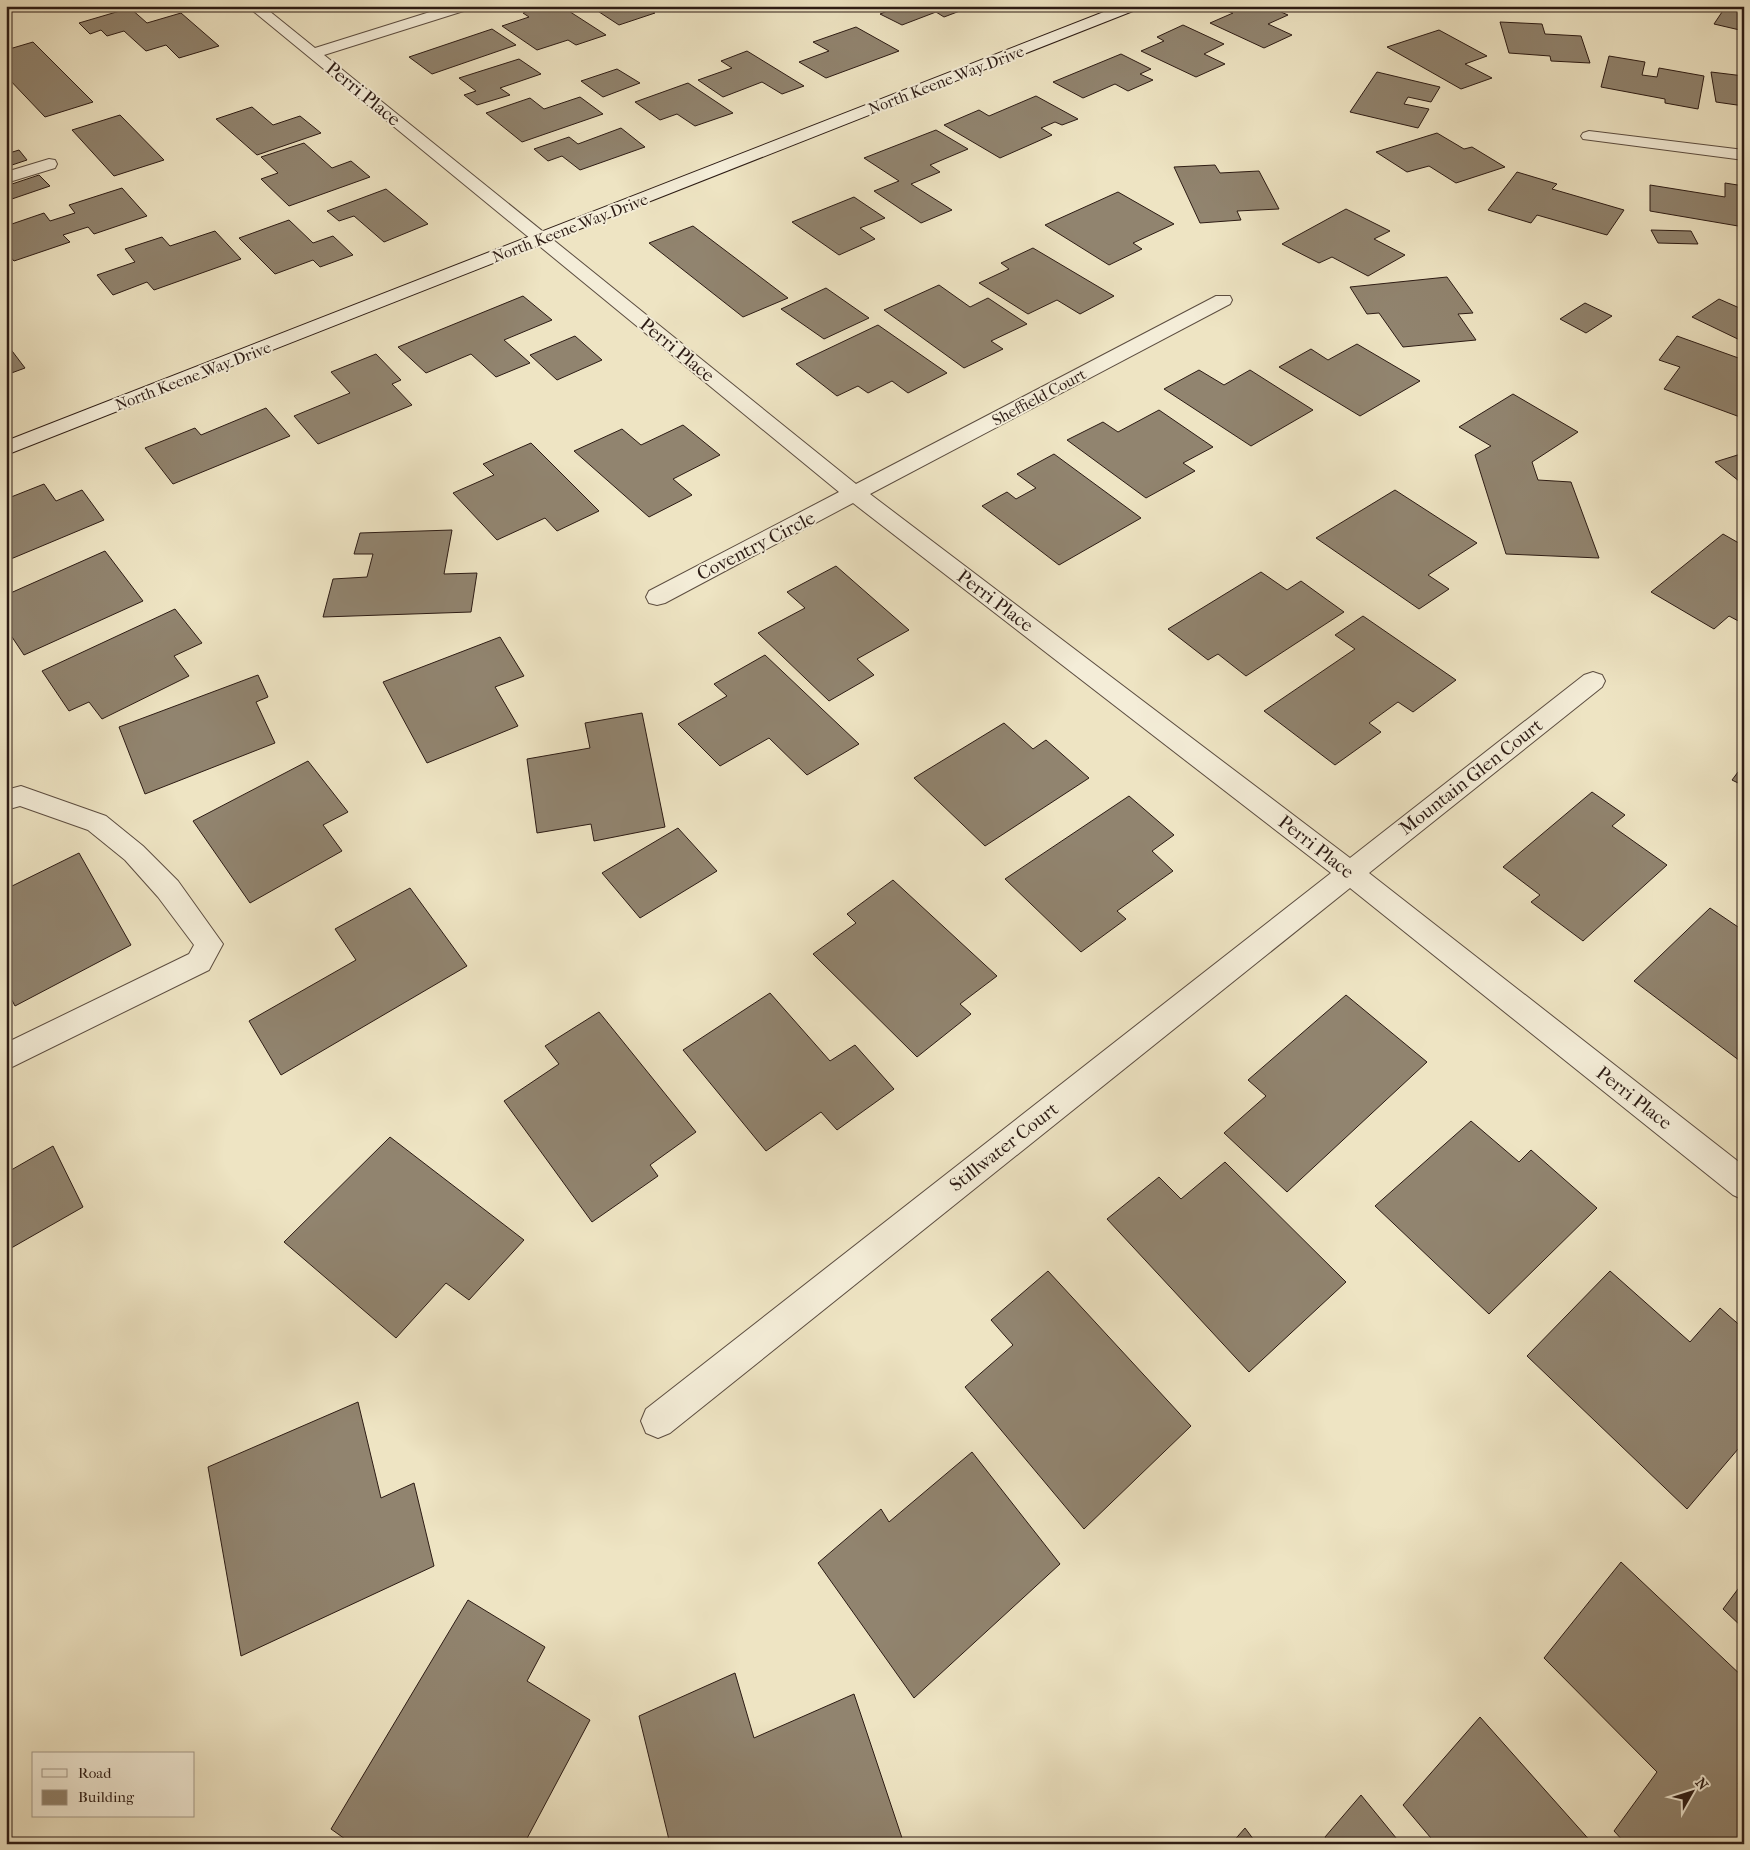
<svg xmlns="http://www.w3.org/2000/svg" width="1750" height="1850" viewBox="0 0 1750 1850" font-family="'IM FELL French Canon',serif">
<rect width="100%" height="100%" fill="#eee4c3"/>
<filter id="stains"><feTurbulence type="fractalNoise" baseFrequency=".004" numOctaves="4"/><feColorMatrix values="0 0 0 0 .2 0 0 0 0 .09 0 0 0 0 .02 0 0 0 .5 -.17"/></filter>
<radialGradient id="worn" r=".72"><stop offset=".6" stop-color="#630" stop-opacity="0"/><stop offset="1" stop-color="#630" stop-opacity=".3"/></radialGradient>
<!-- building -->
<g fill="#91846f" stroke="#2c1b14">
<path d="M544,6H561L606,35L576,45L568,40L537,50L502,26L529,17L523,13Z"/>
<path d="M590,6H655L648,9L655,13L619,25Z"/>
<path d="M900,6H973L944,17L936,12L902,25L880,14Z"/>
<path d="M1231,6H1267L1288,15L1268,24L1292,35L1264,48L1210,23L1233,13L1223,10Z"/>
<path d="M1726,6H1744V31L1714,24Z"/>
<path d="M130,8L147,23L181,13L219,46L179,58L166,45L146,51L124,31L107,36L101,30L90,34L79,23Z"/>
<path d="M1500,22L1542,24L1545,34L1581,36L1590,63L1551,61L1550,56L1509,53Z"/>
<path d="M1183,25L1224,44L1204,54L1225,64L1196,77L1141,51L1164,41L1157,37Z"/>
<path d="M856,27L899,51L826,78L799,62L829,51L813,42Z"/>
<path d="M492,29L516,45L432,74L409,57Z"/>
<path d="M1439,30L1487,56L1465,64L1492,78L1461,89L1387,47Z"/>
<path d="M33,42L93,102L45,117L6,76V50Z"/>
<path d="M747,51L804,86L782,94L762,82L723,97L698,80L732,68L721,61Z"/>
<path d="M1121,54L1151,69L1140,74L1153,80L1128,91L1115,84L1083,98L1053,82Z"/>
<path d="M1609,56L1645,62L1642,75L1657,77L1659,68L1704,76L1698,109L1665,103V99L1601,87Z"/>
<path d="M519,59L541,74L500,88L510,95L477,105L464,95L476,91L459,78Z"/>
<path d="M617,69L640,83L603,97L581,81Z"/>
<path d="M1377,72L1440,87L1431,102L1408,97L1404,104L1429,109L1418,128L1350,112Z"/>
<path d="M1711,72L1744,76V106L1716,102Z"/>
<path d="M688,83L733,113L695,126L677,114L660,120L635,102Z"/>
<path d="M1036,96L1078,119L1062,125L1055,122L1041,128L1052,135L1000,158L944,125L979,110L989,116Z"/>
<path d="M580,97L603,114L522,142L486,113L530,98L544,109Z"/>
<path d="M252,107L273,125L300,116L321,133L257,155L216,119Z"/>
<path d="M120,115L164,160L114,176L72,130Z"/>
<path d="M621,128L645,147L580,170L562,156L548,161L534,149L569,137L578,144Z"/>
<path d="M936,130L968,149L930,165L940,172L911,184L952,210L921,223L874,191L899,181L864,158Z"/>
<path d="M1437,133L1464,149L1472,147L1505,167L1456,183L1429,166L1407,172L1376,152Z"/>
<path d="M304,143L332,168L351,161L370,177L289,206L261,179L278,173L261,157Z"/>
<path d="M19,150L27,160L6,167V154Z"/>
<path d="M1215,165L1220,173L1259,171L1279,209L1237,211L1241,220L1200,223L1174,167Z"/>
<path d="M1517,172L1557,184L1552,189L1624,210L1607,235L1537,215L1531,223L1488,210Z"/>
<path d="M39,175L50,186L6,201V186Z"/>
<path d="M1725,183L1744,186V227L1650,211V185L1725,197Z"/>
<path d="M122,188L147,216L94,234L88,227L63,235L70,242L14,261L6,252V226L44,213L50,221L75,213L69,205Z"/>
<path d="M386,189L428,224L384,242L354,216L339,221L327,211Z"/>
<path d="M1118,192L1174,224L1133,243L1142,249L1109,265L1045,225Z"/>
<path d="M854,197L885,218L860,228L875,239L839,255L792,222Z"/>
<path d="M1346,209L1390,231L1374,239L1405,255L1368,276L1332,257L1319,263L1282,244Z"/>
<path d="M289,220L313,243L333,236L353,255L320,267L313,260L275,274L239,238Z"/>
<path d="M693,226L788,298L743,317L649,243Z"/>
<path d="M1651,230L1691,231L1698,244L1658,243Z"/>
<path d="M215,231L241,259L154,290L147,282L113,295L97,275L135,262L125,249L162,237L170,246Z"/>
<path d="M1033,248L1114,296L1080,314L1057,300L1028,314L979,283L1009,269L1001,263Z"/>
<path d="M1447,277L1473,313L1458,314L1476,340L1403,347L1379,313L1367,314L1350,287Z"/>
<path d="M939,285L970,307L988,298L1027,324L991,341L1003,349L964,368L884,310Z"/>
<path d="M826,288L869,318L824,339L781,309Z"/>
<path d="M523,296L552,320L504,340L530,363L496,377L471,354L426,373L398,347Z"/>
<path d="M1719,299L1744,310V342L1692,317Z"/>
<path d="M1585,303L1612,316L1586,333L1560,319Z"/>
<path d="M878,325L947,373L908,393L892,381L868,393L858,386L837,396L796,364Z"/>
<path d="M575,336L602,360L557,380L530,355Z"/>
<path d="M1677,336L1744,360V411L1740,417L1664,389L1680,367L1659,360Z"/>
<path d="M6,343L25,368L6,375Z"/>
<path d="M1357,344L1420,381L1360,416L1279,367L1311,349L1328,360Z"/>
<path d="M376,354L401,380L392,384L412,405L318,444L294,416L350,393L331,372Z"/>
<path d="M1199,370L1224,385L1250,370L1313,410L1251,446L1164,389Z"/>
<path d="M1513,394L1578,432L1532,462L1538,480L1571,482L1599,558L1506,554L1475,455L1491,446L1459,427Z"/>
<path d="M266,408L290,436L173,484L145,448L195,428L201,435Z"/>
<path d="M1159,410L1213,447L1183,463L1195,471L1146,498L1067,440L1103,422L1118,432Z"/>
<path d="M683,425L720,455L673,479L692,495L649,517L574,451L622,429L641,445Z"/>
<path d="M531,443L599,511L557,531L545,518L497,540L453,493L494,475L483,464Z"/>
<path d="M1744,453V485L1715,462Z"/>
<path d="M1054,454L1141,518L1059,565L982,506L1007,492L1016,499L1036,488L1017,474Z"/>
<path d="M44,484L56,501L82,490L104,520L6,561V499Z"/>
<path d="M1395,490L1477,543L1428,575L1449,589L1419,609L1316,538Z"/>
<path d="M452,530L444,574L477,573L471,612L323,617L333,579L367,577L373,554H354L360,533Z"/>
<path d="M1723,534L1744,546V624L1729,616L1714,629L1651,592Z"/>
<path d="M105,551L143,601L24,655L6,628V595Z"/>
<path d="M836,566L909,630L857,659L874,675L829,701L758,633L805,608L787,592Z"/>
<path d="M1261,572L1287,590L1301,581L1344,612L1246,676L1218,654L1208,660L1168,629Z"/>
<path d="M175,609L202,643L174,656L189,676L102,719L89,702L69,711L42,671Z"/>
<path d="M1363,616L1456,680L1413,712L1398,702L1369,723L1381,732L1335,765L1264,711L1355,649L1335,635Z"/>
<path d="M500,637L524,676L495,687L518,726L427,763L383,682Z"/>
<path d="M765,655L859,744L807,775L769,738L720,766L678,724L727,696L714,684Z"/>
<path d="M258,675L268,697L256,702L275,743L145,794L119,727Z"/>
<path d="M642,713L665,827L594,841L591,824L537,833L527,759L590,748L585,723Z"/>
<path d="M1004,723L1033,749L1046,740L1089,778L985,846L914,778Z"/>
<path d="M308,761L348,812L323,825L342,851L250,903L193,821Z"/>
<path d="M1744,764V786L1732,780Z"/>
<path d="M1592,792L1625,815L1612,826L1667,865L1583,941L1531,902L1540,895L1503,867Z"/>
<path d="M1129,796L1174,835L1152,851L1173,871L1117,911L1126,919L1081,952L1005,879Z"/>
<path d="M678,828L717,871L640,918L602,873Z"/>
<path d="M79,853L131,945L15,1006L6,989V889Z"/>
<path d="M893,880L997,976L960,1004L971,1014L917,1057L813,954L856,923L847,914Z"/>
<path d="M410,888L467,966L281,1075L249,1021L356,960L335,929Z"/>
<path d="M1710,908L1744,931V1064L1634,981Z"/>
<path d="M770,993L830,1061L855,1045L894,1089L837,1130L821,1112L766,1151L683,1050Z"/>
<path d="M1346,995L1427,1062L1287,1192L1224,1133L1266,1096L1248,1080Z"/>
<path d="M599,1012L696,1132L650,1165L658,1176L592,1222L504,1101L559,1064L545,1046Z"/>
<path d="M1471,1121L1519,1162L1531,1150L1597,1208L1489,1314L1375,1206Z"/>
<path d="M390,1137L524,1240L469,1300L446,1283L396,1338L284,1242Z"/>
<path d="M53,1146L83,1207L6,1251V1173Z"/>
<path d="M1225,1162L1346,1282L1249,1372L1107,1219L1159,1177L1181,1199Z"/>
<path d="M1048,1271L1191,1426L1084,1529L965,1387L1013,1345L991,1320Z"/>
<path d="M1610,1271L1690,1342L1720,1308L1744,1329V1442L1687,1509L1527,1356Z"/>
<path d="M358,1402L381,1498L414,1483L434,1566L241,1656L208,1467Z"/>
<path d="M972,1452L1060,1564L914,1698L818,1563L881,1509L889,1522Z"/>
<path d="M1621,1562L1744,1678V1775L1738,1784L1744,1789L1743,1844H1626L1614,1831L1657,1772L1544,1658Z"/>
<path d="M1744,1581V1629L1723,1609Z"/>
<path d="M468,1600L545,1647L527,1681L590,1720L524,1844H352L331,1829Z"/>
<path d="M735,1673L754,1738L854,1694L904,1844H670L639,1716Z"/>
<path d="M1480,1717L1593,1844H1436L1403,1805Z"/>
<path d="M1361,1795L1401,1844H1330L1325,1837Z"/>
<path d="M1245,1828L1257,1844H1231Z"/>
</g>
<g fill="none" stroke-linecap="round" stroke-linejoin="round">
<!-- lane casing -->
<g stroke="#5c4d40" stroke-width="2">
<path id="lane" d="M49,159L55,160L57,164L55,168L6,183V172Z"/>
</g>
<!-- street casing -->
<g stroke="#5c4d40" stroke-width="2">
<g id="street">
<path d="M247,6H263L315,48L449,6H472L470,9L324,55L856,484L1216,296H1230L1232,300L1230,304L870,494L1350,858L1584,675L1593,672L1602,675L1605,681L1602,687L1369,873L1744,1166V1200L1733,1195L1350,888L670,1433L658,1438L646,1433L641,1421L646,1409L1331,873L853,503L665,603L657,605L649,603L646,597L649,591L839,492Z"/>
<path d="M1589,131L1744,150V160L1583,139L1581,136L1583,133Z"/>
<path d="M21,786L106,816L143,846L178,881L223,944L209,970L6,1070V1043L189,954L194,945L158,897L125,860L88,830L20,806L6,810V790Z"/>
</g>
</g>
<!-- secondary casing -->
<g stroke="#2c1b14" stroke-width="2">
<path id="secondary" d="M1119,6H1140L1138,9L6,455V441Z"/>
</g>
<!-- lane -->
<use href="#lane" fill="#f4edd8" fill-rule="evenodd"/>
<!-- street -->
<use href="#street" fill="#f4edd8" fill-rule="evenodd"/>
<!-- secondary -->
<use href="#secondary" fill="#f4edd8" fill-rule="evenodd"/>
</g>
<g text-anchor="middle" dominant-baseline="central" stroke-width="4" stroke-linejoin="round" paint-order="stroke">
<!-- far-street labels -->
<g font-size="16" fill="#2c1b14" stroke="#f4edd8">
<text transform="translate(946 80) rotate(-21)">North Keene Way Drive</text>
<text transform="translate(570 228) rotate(-21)">North Keene Way Drive</text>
<text transform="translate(193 376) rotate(-21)">North Keene Way Drive</text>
<text transform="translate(1039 397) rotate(-28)">Sheffield Court</text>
</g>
<!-- street labels -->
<g font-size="19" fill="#2c1b14" stroke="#f4edd8">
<text transform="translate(363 94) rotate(39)">Perri Place</text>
<text transform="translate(677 350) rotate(39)">Perri Place</text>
<text transform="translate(756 546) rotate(-27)">Coventry Circle</text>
<text transform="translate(995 601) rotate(37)">Perri Place</text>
<text transform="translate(1471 777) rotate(-38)">Mountain Glen Court</text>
<text transform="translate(1316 847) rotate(38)">Perri Place</text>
<text transform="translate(1634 1098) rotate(38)">Perri Place</text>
<text transform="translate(1004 1147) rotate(-38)">Stillwater Court</text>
</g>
</g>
<!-- margin -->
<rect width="1750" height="1850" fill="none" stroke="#eee4c3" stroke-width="25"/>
<rect x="8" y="8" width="1735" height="1835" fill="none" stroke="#2c1b14" stroke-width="2.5"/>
<rect x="12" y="12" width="1725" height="1825" fill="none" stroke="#2c1b14"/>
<!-- legend -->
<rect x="32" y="1752" width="162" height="65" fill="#f4edd8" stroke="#a4998a"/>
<rect x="42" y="1769" width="25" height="8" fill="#f4edd8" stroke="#a4998a"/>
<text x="78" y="1778" font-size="15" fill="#2c1b14">Road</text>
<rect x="42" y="1790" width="25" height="15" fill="#91846f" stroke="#a4998a"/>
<text x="78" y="1802" font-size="15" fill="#2c1b14">Building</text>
<!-- north arrow -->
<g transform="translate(1692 1792) rotate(51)" stroke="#f4edd8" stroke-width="4" paint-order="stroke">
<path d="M0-4L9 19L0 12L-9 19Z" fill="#2c1b14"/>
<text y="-8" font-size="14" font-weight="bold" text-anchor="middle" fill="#2c1b14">N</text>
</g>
<rect width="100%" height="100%" filter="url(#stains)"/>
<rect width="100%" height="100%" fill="url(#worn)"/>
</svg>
